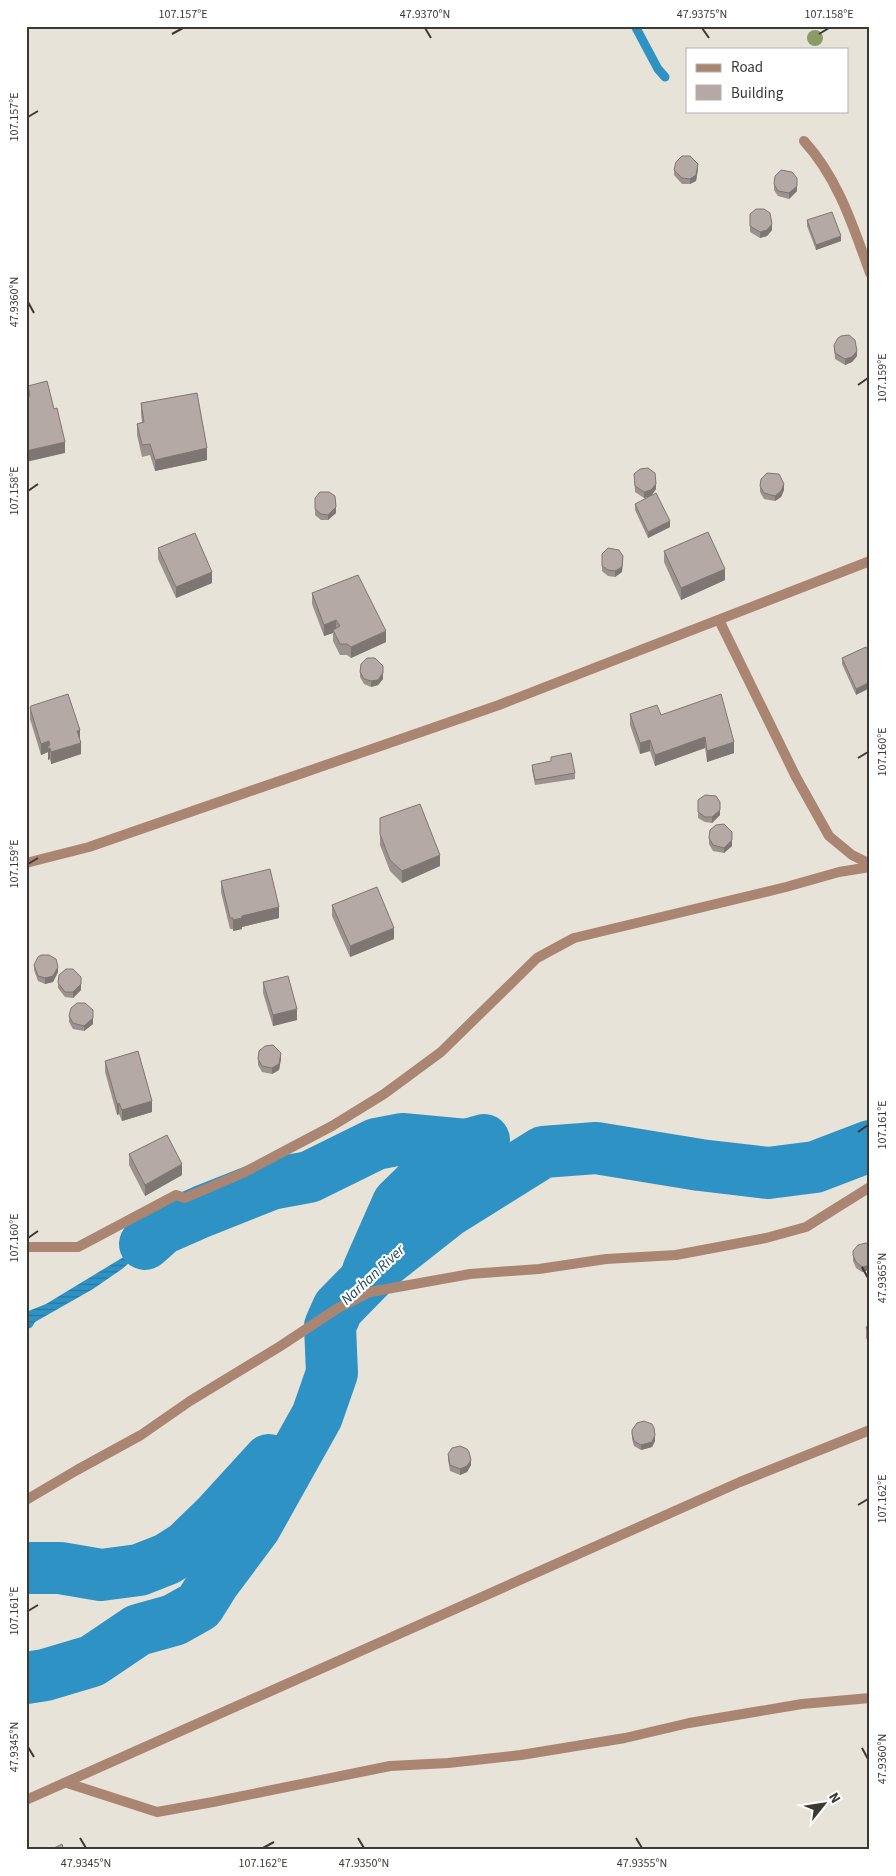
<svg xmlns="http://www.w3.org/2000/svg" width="896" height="1876" viewBox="0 0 896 1876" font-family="'Source Sans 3',sans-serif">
<defs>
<pattern id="water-rules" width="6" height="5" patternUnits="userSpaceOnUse" patternTransform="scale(1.25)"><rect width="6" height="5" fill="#2f92c5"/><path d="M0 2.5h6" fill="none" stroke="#2978a1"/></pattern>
</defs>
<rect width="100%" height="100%" fill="#e8e3d8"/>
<!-- water -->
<path fill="url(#water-rules)" d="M145,1244V1249L122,1269L93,1289L35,1322L32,1327L26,1330V1312L46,1304Z"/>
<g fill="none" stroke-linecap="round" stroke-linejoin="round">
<!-- stream -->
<path stroke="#2f92c5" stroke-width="9" d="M635,26L658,69L665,77"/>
<!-- river -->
<g stroke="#2f92c5" stroke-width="52">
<path d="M145,1244L162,1229L203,1211L271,1184L309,1177L376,1144L402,1139L466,1145"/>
<path d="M368,1271L398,1203L442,1160L466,1145L484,1140"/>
<path d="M26,1568H60L101,1575L139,1570L167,1559L186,1547L216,1518L269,1460"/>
<path d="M26,1678L45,1675L92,1661L138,1630L174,1620L199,1606L214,1582L255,1527L317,1416L332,1373L330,1326L338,1308L381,1264L447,1212L543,1152L596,1148L700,1165L768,1173L815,1167L870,1146"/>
</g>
<!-- street -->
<g stroke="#aa8672" stroke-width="10">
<path d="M804,141C838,178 853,226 870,273"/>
<path d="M719,620L796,777L829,836L852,855L870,864"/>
<path d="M26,863L89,847L499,705L870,561"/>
<path d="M26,1247H78L176,1195L185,1198L243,1173L332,1126L384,1094L441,1052L537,958L574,938L786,887L839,872L870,867"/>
<path d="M26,1500L77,1470L141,1435L190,1401L279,1347L338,1308L370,1292L470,1274L539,1269L606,1259L676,1255L766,1238L806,1227L870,1187"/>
<path d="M67,1783L157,1812L213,1802L390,1766L448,1763L521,1755L625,1738L689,1723L802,1704L870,1698"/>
<path d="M26,1800L740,1482L870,1430"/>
</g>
</g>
<!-- trees -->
<circle fill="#899c66" cx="815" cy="38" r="8"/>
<!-- wall -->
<g fill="#9b918d">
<path d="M698,169L696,181L690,184H682L674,175V170Z"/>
<path d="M774,184L797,191L789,199L778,196L774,190Z"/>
<path d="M750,214L772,230L767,236L760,238L750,232Z"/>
<path d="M807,220L841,241L816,250L807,226Z"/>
<path d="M834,345L857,356L852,362L845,365L835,359Z"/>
<path d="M141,403L207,460L155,471L150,455L142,457L137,435V424L142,422L141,414Z"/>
<path d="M634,474L656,489L651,496L644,498L635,492Z"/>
<path d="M760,486L784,490L781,497L775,501L764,499L760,492Z"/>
<path d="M315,498L336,513L328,520H321L315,515Z"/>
<path d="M635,504L670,527L648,538L635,510Z"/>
<path d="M158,548L212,583L176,598L158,559Z"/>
<path d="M664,551L725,580L681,600L664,562Z"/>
<path d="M602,554L623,561L622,572L615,577L608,576L602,571Z"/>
<path d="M312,593L386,642L351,658L347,655H340L333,641V633L324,636L312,604Z"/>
<path d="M866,647L856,695L842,664V658Z"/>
<path d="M383,666V679L378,685L371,687L364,684L360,677V672Z"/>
<path d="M30,708L80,741L81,754L51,764L50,759L48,760V752L41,755L30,719Z"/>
<path d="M630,714L661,715L734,753L707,762L705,748L655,766L650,751L640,754L630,725Z"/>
<path d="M532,765L575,773V779L535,785L532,770Z"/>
<path d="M698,800L720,802V815L712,823L705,822L698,818Z"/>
<path d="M380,818L440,866L402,883L390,871L380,845Z"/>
<path d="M732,832V846L724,853L713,851L709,844V838Z"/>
<path d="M221,881L279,918L242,927V929L233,931V929H230L221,892Z"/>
<path d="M332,905L394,939L350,957L332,916Z"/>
<path d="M34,965L58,972L53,982L45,984L38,981L34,970Z"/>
<path d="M81,977V990L73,998L65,997L58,988V983Z"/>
<path d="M263,982L297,1020L273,1026L263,993Z"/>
<path d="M93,1010V1024L84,1031L73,1029L69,1022V1016Z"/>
<path d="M258,1059H281L279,1070L272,1074L262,1072L258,1065Z"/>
<path d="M105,1061L152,1112L122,1121L119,1114L117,1115L105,1072Z"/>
<path d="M129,1154L182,1175L145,1196L129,1165Z"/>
<path d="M870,1245L862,1272L856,1268L853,1261V1255Z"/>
<path d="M870,1325V1345L866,1338V1327Z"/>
<path d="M632,1434L655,1441L652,1447L641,1450L634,1446L632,1439Z"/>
<path d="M448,1454L471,1465L467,1472L460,1475L450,1471L448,1460Z"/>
</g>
<!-- shaded-wall -->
<g fill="#7e7673">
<path d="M698,164V169L696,181L690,184V179Z"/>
<path d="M797,186V191L789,199V193Z"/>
<path d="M772,224V230L767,236L760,238V232Z"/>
<path d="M841,236V241L816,250V245Z"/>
<path d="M857,351V356L852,362L845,365V359Z"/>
<path d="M65,442V453L26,462V451Z"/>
<path d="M207,448V460L155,471V460Z"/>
<path d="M656,484V489L651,496L644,498V492Z"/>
<path d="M784,484V490L781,497L775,501V496Z"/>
<path d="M336,507V513L328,520V515Z"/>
<path d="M670,521V527L648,538V532Z"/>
<path d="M623,556L622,572L615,577V571Z"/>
<path d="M725,569V580L681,600V588Z"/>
<path d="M212,572V583L176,598V587Z"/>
<path d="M336,620V632L333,630V633L324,636V625Z"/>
<path d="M386,631V642L351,658V647Z"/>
<path d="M383,673V679L378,685L371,687V681Z"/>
<path d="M870,682V688L856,695V689Z"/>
<path d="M80,730V741L77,731Z"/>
<path d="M705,737V748L655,766V755Z"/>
<path d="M650,740V751L640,754V743Z"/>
<path d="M49,741V749L50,748V759L48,760V746V752L41,755V744Z"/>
<path d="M734,742V753L707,762V751Z"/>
<path d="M81,743V754L51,764V752Z"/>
<path d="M720,810V815L712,823V817Z"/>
<path d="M732,840V846L724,853V848Z"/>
<path d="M440,855V866L402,883V871Z"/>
<path d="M279,907V918L242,927V929L233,931V920L242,916Z"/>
<path d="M394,928V939L350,957V946Z"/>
<path d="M58,967V972L53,982L45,984V978Z"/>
<path d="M81,984V990L73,998V992Z"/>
<path d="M297,1009V1020L273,1026V1015Z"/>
<path d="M93,1018V1024L84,1031V1026Z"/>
<path d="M281,1053V1059L279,1070L272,1074V1068Z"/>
<path d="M152,1101V1112L122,1121V1110Z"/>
<path d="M119,1103V1114L117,1115V1104Z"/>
<path d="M182,1164V1175L145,1196V1185Z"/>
<path d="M870,1265V1270L862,1272V1267Z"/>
<path d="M655,1435V1441L652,1447L641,1450V1445Z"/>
<path d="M471,1460V1465L467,1472L460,1475V1469Z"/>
</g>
<!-- building -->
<g fill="#b4a9a4" stroke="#7e7673">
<path d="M682,156H690L698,164L696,175L690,179L682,178L674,170L676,162Z"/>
<path d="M781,170L792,172L797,178V186L789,193L778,191L774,184L775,176Z"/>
<path d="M756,209H764L770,213L772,224L767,230L760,232L750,226V214Z"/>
<path d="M832,212L841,236L816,245L807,220Z"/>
<path d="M849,335L855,340L857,351L852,357L845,359L835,353L834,345L838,338L841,336Z"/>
<path d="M47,381L54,409L57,408L65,442L26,451V397L30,396L28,386Z"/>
<path d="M197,393L207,448L155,460L150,444L142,445L137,424L144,422L141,403Z"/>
<path d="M648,468L655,473L656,484L651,490L644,492L635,486L634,474L640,469Z"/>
<path d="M767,473L779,474L784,484L781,491L775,496L764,493L760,486L761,479Z"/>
<path d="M320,492H329L335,496L336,507L328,515L321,514L315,509V498Z"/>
<path d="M656,493L670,521L648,532L635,504Z"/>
<path d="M708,532L725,569L681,588L664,551Z"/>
<path d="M195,533L212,572L176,587L158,548Z"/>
<path d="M608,548L619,550L623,556L622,567L615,571L608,570L602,566V554Z"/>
<path d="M358,575L386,631L351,647L347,644H340L333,630L340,626L336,620L324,625L312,593Z"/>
<path d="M866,647L870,654V682L856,689L842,658Z"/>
<path d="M367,658H375L383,666V673L378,680L371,681L364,679L360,672L361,664Z"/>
<path d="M68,694L80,730L77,731L81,743L51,752L50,748L48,749V746L50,745L49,741L41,744L30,708L31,706Z"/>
<path d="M721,694L734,742L707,751L705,737L655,755L650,740L640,743L630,714L657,705L661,715Z"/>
<path d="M571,753L575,773L535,780L532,765L551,761V757Z"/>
<path d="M705,795L716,796L720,802V810L712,817H705L698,812V800Z"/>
<path d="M420,804L440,855L402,871L390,860L380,834V818Z"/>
<path d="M724,824L732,832V840L724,848L713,845L709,838L710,830L716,825Z"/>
<path d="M270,869L279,907L242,916V918L233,920V918H230L221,881Z"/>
<path d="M377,887L394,928L350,946L332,905Z"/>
<path d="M41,955H49L56,959L58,967L53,976L45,978L38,976L34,965L38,957Z"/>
<path d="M66,969H73L81,977V984L73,992H65L58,983L59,975Z"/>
<path d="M288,976L297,1009L273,1015L263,982Z"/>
<path d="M77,1003H85L93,1010V1018L84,1026L73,1023L69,1016L71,1008Z"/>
<path d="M273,1045L281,1053L279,1064L272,1068L262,1066L258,1059L259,1051L265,1046Z"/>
<path d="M138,1051L152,1101L122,1110L119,1103L117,1104L105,1061Z"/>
<path d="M167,1135L182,1164L145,1185L129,1154Z"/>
<path d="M866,1243L870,1245V1265L862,1267L856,1262L853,1255V1251L858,1245Z"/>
<path d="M870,1325V1334L866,1327Z"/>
<path d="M644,1421L652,1424L654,1428L655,1435L652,1442L641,1445L634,1441L632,1434V1430L637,1423Z"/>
<path d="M460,1446L467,1449L469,1452L471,1460L467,1466L460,1469L450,1465L448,1454L452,1448Z"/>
<path d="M62,1844L64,1850H50Z"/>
</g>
<!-- ticks -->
<path fill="none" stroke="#3b3934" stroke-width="2" d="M425,28L431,38M702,28L709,38M172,34L183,28M819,34L829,28M28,117L38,111M28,302L34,313M858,385L868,378M28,491L38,484M858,758L868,752M28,864L38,858M858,1132L868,1125M28,1238L38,1231M862,1267L868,1278M858,1505L868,1499M28,1611L38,1605M28,1747L34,1757M862,1748L868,1759M80,1838L86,1848M358,1838L364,1848M636,1838L642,1848M263,1848L274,1842"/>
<g text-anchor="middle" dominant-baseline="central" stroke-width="4.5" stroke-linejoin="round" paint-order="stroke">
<!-- water labels -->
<g font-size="15" font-style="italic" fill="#20485e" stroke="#fff">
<text transform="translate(373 1275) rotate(-43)">Narhan River</text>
</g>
</g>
<!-- border -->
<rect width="896" height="1876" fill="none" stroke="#ffffff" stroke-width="55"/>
<!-- legend -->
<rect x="686" y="48" width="162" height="65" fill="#ffffff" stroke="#b1b0ae"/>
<rect x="696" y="64" width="25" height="8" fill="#aa8672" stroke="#b1b0ae"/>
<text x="731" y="72" font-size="15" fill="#3b3934">Road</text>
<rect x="696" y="85" width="25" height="15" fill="#b4a9a4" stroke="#b1b0ae"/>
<text x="731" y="98" font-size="15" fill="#3b3934">Building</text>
<!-- north arrow -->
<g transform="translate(824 1804) rotate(60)" stroke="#ffffff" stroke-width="4" paint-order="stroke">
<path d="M0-4L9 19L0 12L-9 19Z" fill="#3b3934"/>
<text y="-8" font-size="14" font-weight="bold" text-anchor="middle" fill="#3b3934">N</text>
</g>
<rect x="28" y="28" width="840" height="1820" fill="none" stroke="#3b3934" stroke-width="2"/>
<g font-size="12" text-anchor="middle" fill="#3b3934">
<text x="183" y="18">107.157°E</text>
<text x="425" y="18">47.9370°N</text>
<text x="702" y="18">47.9375°N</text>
<text x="829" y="18">107.158°E</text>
<text transform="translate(14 117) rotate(-90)" y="4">107.157°E</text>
<text transform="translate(14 302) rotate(-90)" y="4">47.9360°N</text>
<text transform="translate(882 378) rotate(-90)" y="4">107.159°E</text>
<text transform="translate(14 491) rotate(-90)" y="4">107.158°E</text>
<text transform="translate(882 752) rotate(-90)" y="4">107.160°E</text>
<text transform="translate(14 864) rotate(-90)" y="4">107.159°E</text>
<text transform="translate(882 1125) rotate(-90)" y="4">107.161°E</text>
<text transform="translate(14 1238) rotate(-90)" y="4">107.160°E</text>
<text transform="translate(882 1278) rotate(-90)" y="4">47.9365°N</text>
<text transform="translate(882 1499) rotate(-90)" y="4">107.162°E</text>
<text transform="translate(14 1611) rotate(-90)" y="4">107.161°E</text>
<text transform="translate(14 1747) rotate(-90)" y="4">47.9345°N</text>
<text transform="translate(882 1759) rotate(-90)" y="4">47.9360°N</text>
<text x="86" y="1867">47.9345°N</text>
<text x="263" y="1867">107.162°E</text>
<text x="364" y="1867">47.9350°N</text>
<text x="642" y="1867">47.9355°N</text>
</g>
</svg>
